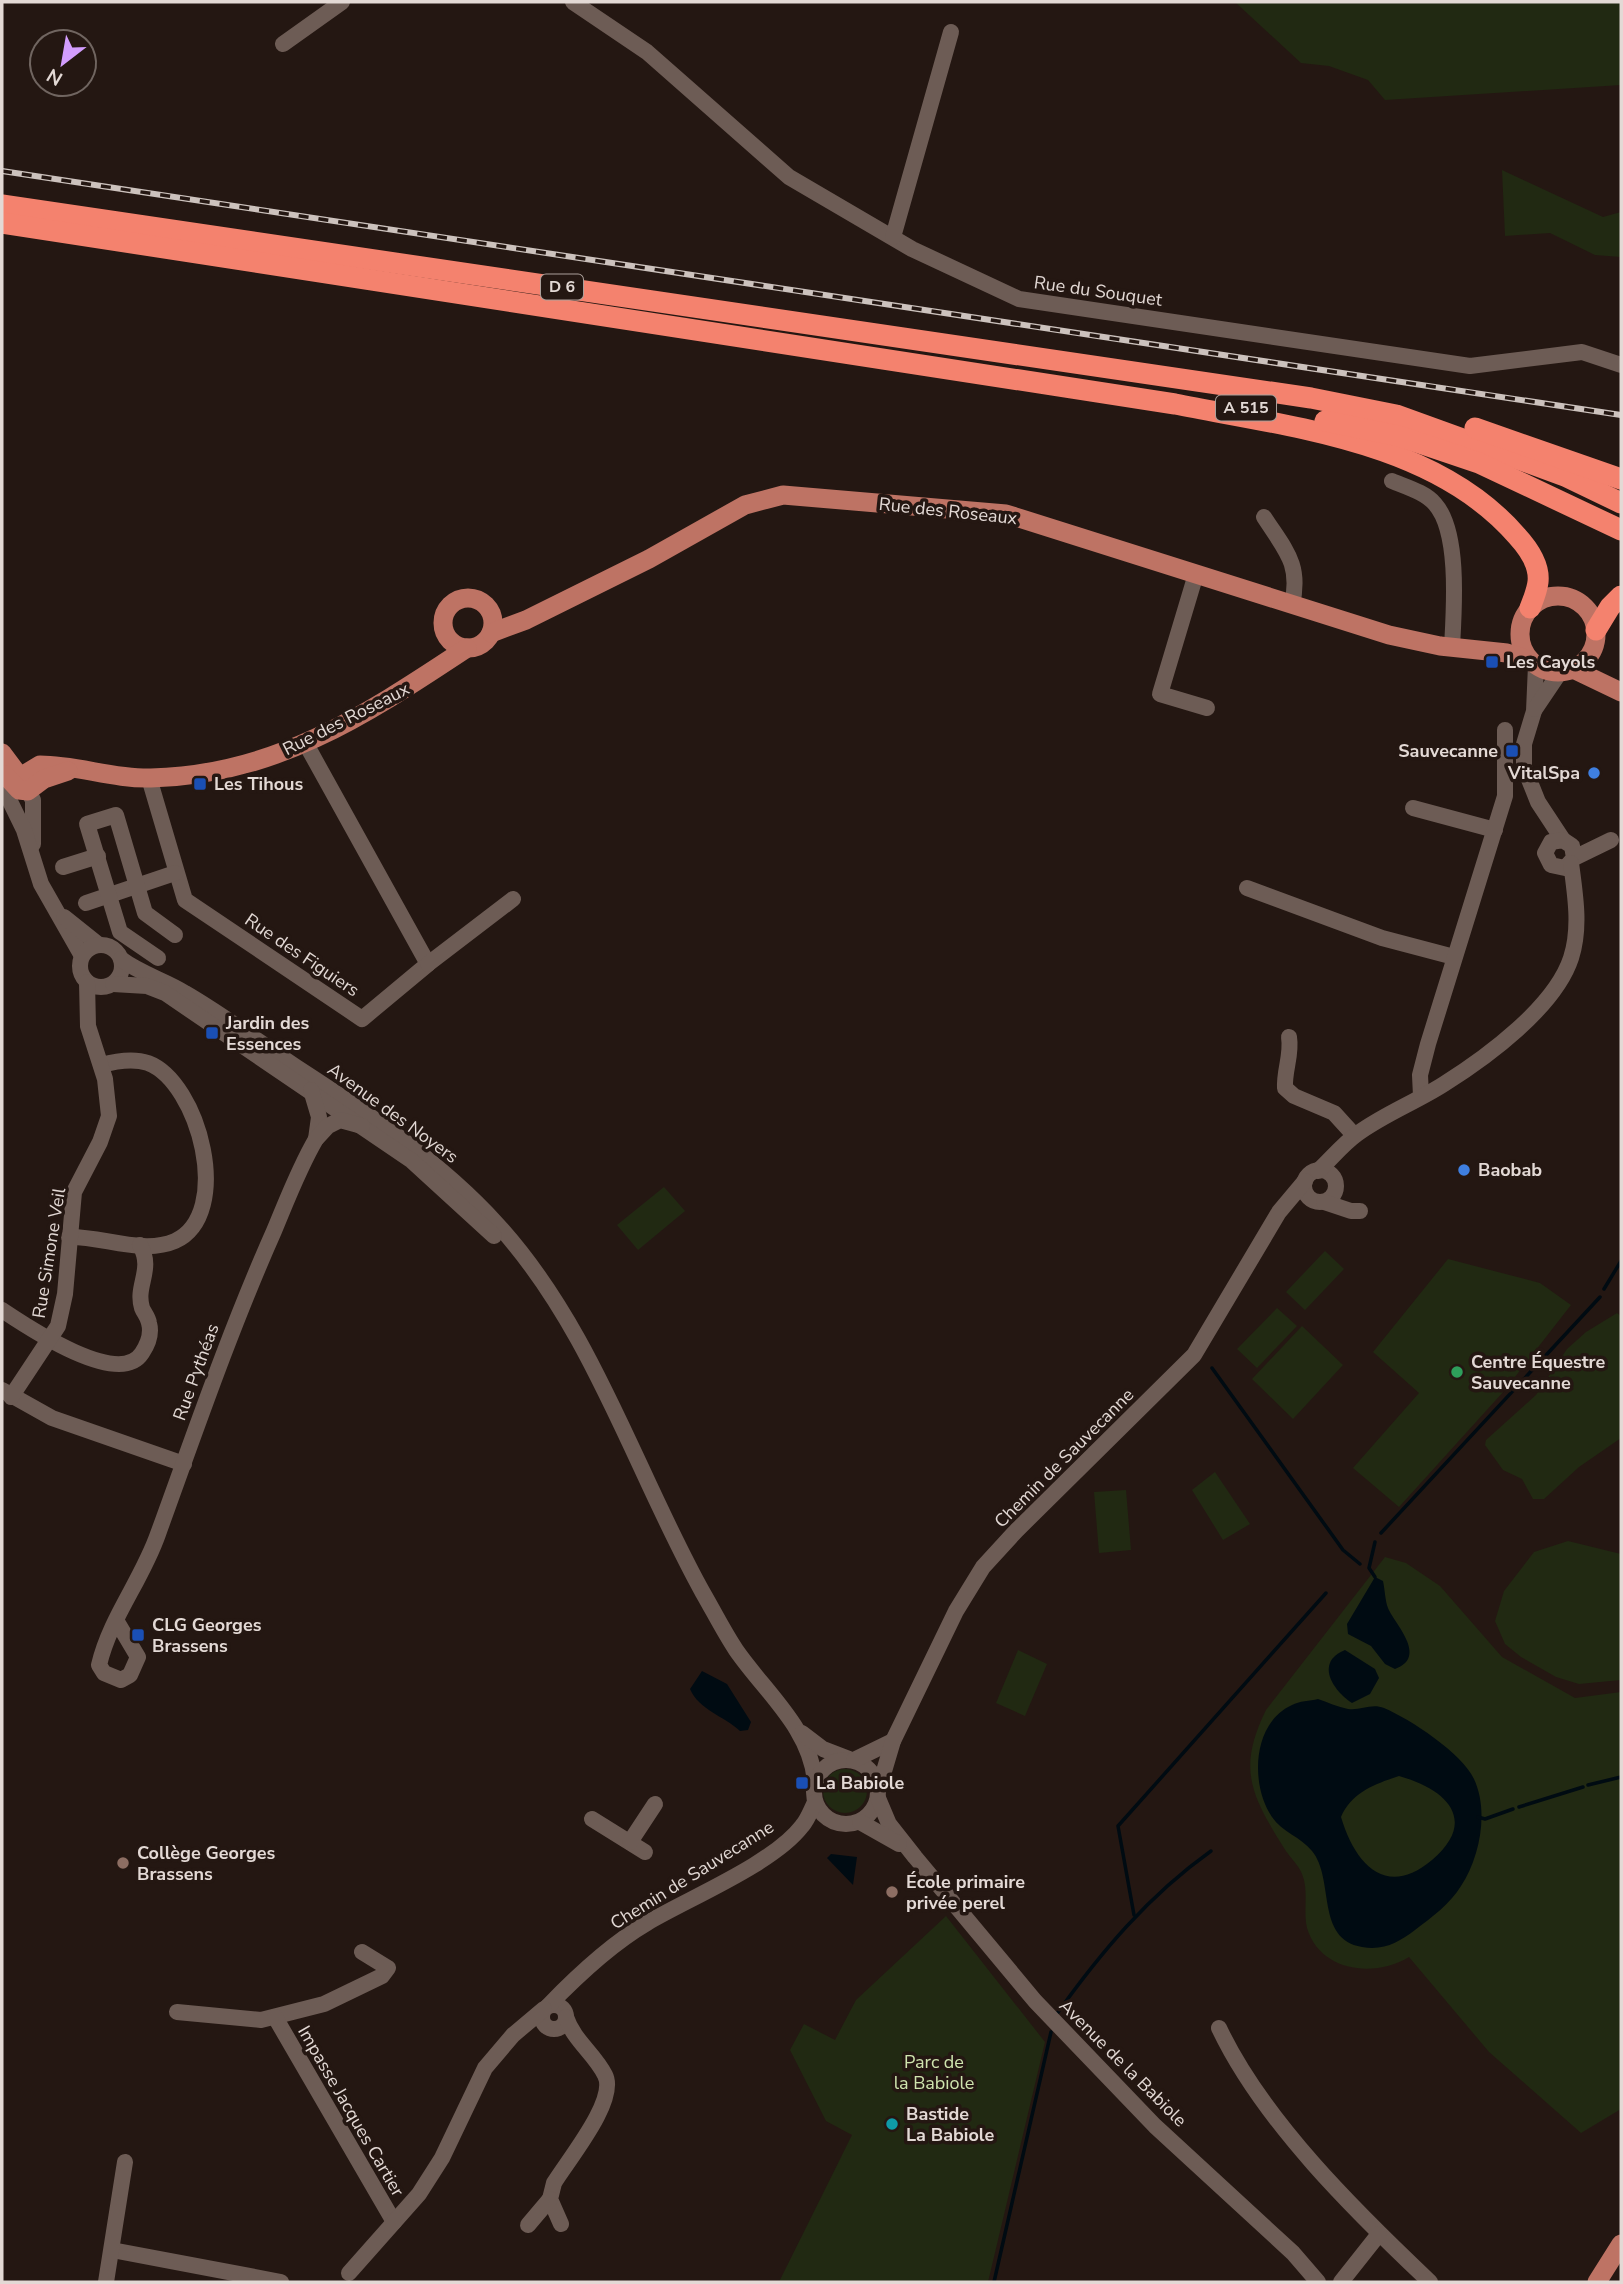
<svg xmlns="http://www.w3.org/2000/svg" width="1623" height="2284" viewBox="0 0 1623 2284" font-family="'Nunito Sans',sans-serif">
<rect width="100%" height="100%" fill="#241712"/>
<!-- green -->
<g fill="#212912">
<path d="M1235,2H1621V85L1385,100L1368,80L1329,66L1301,63Z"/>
<path d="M1502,170L1603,217L1621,212V257L1595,255L1550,233L1505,236Z"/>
<path d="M664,1187L685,1211L638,1250L617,1225Z"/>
<path d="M1325,1251L1344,1269L1305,1310L1286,1292Z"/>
<path d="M1448,1259L1540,1283L1571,1305L1504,1391L1399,1507L1353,1468L1419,1393L1373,1352Z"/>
<path d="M1277,1308L1297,1326L1257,1368L1237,1349Z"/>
<path d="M1617,1313L1621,1316V1438L1579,1467L1544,1499H1533L1522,1479L1503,1470L1485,1445L1486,1440L1536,1395L1567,1349L1586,1332Z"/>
<path d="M1302,1326L1343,1365L1293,1419L1252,1379Z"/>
<path d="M1215,1472L1250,1524L1223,1540L1192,1490Z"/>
<path d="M1126,1490L1131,1550L1099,1553L1094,1492Z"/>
<path d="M1568,1541L1621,1554V1680L1579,1684L1556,1677L1521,1657L1505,1644L1495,1621L1504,1591L1534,1552Z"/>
<path d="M1385,1557L1406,1563L1440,1586L1502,1657L1575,1698L1621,1692V2109L1581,2133L1489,2052L1409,1957C1375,1978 1320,1972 1307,1928C1303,1911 1309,1890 1302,1874C1299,1865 1289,1857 1284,1848C1251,1795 1237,1769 1266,1710Z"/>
<path d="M1018,1650L1047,1664L1025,1716L996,1703Z"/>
<circle cx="845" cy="1791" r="22"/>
<path d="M946,1916L1045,2042L988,2282H779L852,2135L826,2121L790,2050L804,2024L835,2040L856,2000Z"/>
</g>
<!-- water -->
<g fill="#000b12" fill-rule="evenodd">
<path d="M1375,1577L1383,1581C1385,1590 1385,1600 1388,1608C1394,1623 1429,1657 1395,1669L1385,1664L1371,1646L1348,1634L1347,1624Z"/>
<path d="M1345,1650L1375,1669L1379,1678L1370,1694L1352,1703C1332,1690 1315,1662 1345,1650Z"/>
<path d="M702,1671L727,1684L751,1722L748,1730L740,1731C724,1716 699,1710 690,1689Z"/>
<path d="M1318,1699C1327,1702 1338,1707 1348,1709C1360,1711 1371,1703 1384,1708C1410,1719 1462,1753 1474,1779C1489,1811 1480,1857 1461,1886C1451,1903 1431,1918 1415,1930C1399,1942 1384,1951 1362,1947C1315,1939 1335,1879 1312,1851C1301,1837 1282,1832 1272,1817C1250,1785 1252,1723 1292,1705C1299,1701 1310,1701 1318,1699ZM1399,1776C1446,1789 1479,1820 1432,1860C1386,1899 1355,1864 1341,1817C1352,1792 1375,1784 1399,1776Z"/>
<path d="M831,1854L857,1857L853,1885L827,1858Z"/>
</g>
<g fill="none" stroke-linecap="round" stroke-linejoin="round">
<!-- stream -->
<g stroke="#000b12" stroke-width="3.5">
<path d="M1604,1289L1621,1261"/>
<path d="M1212,1368L1343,1550L1360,1564"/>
<path d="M1381,1533L1600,1297"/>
<path d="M1375,1577L1369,1568L1375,1542"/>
<path d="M1588,1785L1621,1777"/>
<path d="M1519,1807L1583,1787"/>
<path d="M1478,1817L1485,1819L1513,1809"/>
<path d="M1134,1915L1118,1826L1326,1593"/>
<path d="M1056,2015C1101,1952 1148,1896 1211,1851"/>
<path d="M994,2282L1051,2032"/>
</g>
<!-- minor -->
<g stroke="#6d5c55" stroke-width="16">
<path d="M573,2L647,52L789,177L912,249L1019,299L1470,366L1582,352L1621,365"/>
<path d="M283,44L342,2"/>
<path d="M893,237L951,32"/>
<path d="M1392,481C1406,487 1425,492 1435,504C1460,532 1454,610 1452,647"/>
<path d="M1264,517C1286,551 1301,564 1292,605"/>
<path d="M1196,574L1160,694L1207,708"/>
<path d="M1536,665L1534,711L1524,744V767L1538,802L1563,840"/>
<path d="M1535,709L1560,672"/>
<path d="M149,778L185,900L362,1019L428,964L306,744"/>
<path d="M23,782L33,800V844"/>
<path d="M2,785L24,830L41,884L82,956"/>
<path d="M1413,808L1495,830"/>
<path d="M1574,858L1572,846L1563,840L1551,842L1545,853L1551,865L1565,868L1574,858L1611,840"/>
<path d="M63,867L98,856"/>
<path d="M1247,888L1382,938L1454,957"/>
<path d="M86,903L175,873"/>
<path d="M64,917L99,945"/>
<circle cx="101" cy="966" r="21"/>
<path d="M158,958L120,932L87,824L116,815L145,913L175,935"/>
<path d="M121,959C141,974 164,980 185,993C223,1015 259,1042 296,1067C367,1113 440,1161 497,1224C593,1329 635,1471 703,1593C714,1612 724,1632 736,1650C765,1692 811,1729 815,1782"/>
<path d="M428,964L513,899"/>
<path d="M113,984L147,986L165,993L412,1161L494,1236"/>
<path d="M1289,1037C1292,1055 1284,1070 1285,1088L1294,1096L1334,1113L1354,1135"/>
<path d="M311,1090L319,1117L316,1139"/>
<path d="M1421,1096L1420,1075L1428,1044L1505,796V730"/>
<circle cx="1320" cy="1186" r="16"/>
<path d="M1318,1171C1331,1159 1343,1144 1357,1134C1384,1114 1416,1102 1444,1084C1487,1057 1555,1007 1571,958C1581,927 1575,894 1571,863"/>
<path d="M1324,1202L1351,1211H1360"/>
<path d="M69,1237C102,1236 143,1255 175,1241C234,1214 199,1082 148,1063C133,1058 116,1061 101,1065"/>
<path d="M2,1310C26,1326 119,1389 142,1353C148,1344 152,1334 149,1323C148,1317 144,1313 142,1308C135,1285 154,1270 140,1245"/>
<path d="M2,1390L52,1418L184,1464"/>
<path d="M11,1397L58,1326L65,1294L74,1192L100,1142L109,1116L105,1079L88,1026L87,982"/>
<path d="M116,1620L138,1657L130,1675L121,1680L104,1673L99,1665C110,1618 142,1580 158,1534C195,1432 230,1330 274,1231C287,1200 299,1168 316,1139L328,1126L340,1120L362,1126"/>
<path d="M802,1733L823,1749L849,1759"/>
<circle cx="846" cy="1792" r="32"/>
<path d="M854,1760L893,1741"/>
<path d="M879,1788L893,1741L956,1611L983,1567L1016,1531L1194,1355L1279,1212L1305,1181"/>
<path d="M878,1798L889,1824L915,1857L1035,2001L1155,2126L1293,2253L1318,2282"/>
<path d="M592,1819L645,1852"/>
<path d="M860,1822L899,1844"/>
<path d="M630,1842L655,1804"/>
<circle cx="554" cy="2017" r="12"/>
<path d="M548,2006C577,1976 611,1944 647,1923C689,1898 773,1864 802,1826C808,1819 811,1810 815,1802"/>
<path d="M177,2012L261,2020L324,2004L382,1976L388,1968L362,1952"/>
<path d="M275,2017L394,2222"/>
<path d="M1219,2028C1263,2121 1356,2212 1430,2282"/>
<path d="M561,2224L550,2199L554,2183C568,2160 618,2100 605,2075C594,2053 574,2041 566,2017"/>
<path d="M528,2225L550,2199"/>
<path d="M112,2250L281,2282"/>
<path d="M349,2273L419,2194L442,2158L485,2068L513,2035L544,2009"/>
<path d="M106,2282L125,2162"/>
<path d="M1341,2282L1379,2234"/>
</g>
<!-- major -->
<g stroke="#be7364" stroke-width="19">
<circle cx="1558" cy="634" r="38"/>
<circle cx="468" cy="623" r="25"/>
<path d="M491,633L526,620L649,559L745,505L783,495L1006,514L1389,635L1440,646L1507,653L1530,660"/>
<path d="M1573,669L1621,692"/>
<path d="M2,753L20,777L40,765C77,765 113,779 151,778C277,775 367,714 467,648"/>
<path d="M5,775L19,790L28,791L44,779L68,771"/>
<path d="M1597,2282L1621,2244"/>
</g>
<!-- highway -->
<g stroke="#f4826e" stroke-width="21">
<path d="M2,205L1311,398L1396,415L1565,476L1621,503"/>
<path d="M2,223L1175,404C1290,427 1435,441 1517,536C1528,548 1540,564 1538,582C1537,591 1533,600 1530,608"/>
<path d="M1325,421L1399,436L1479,463L1621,530"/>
<path d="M1475,428L1621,479"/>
<path d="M1596,630L1610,607L1621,596"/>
</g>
<!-- rail casing -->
<g stroke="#ccc2bd" stroke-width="6">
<path id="rail" d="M2,171L1621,415"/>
</g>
<!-- rail -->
<use href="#rail" stroke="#241712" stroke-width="3.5" stroke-dasharray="10" stroke-linecap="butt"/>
</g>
<!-- markers -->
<g fill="#1a4fb4" stroke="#241712" stroke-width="2.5">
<rect x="1485" y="655" width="14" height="14" rx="3.5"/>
<rect x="1505" y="744" width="14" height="14" rx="3.5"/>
<rect x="193" y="777" width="14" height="14" rx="3.5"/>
<rect x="205" y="1026" width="14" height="14" rx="3.5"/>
<rect x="131" y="1628" width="14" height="14" rx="3.5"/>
<rect x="795" y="1776" width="14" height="14" rx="3.5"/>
</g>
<g fill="#3f7fe0" stroke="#241712" stroke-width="2.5">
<circle cx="1594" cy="773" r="7"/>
<circle cx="1464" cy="1170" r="7"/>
</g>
<circle fill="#2e9e5b" stroke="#241712" stroke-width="2.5" cx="1457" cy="1372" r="7"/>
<g fill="#8d6e63" stroke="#241712" stroke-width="2.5">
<circle cx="123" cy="1863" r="7"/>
<circle cx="892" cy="1892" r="7"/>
</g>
<circle fill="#0f9aa8" stroke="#241712" stroke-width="2.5" cx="892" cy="2124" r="7"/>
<g text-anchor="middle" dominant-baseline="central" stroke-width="7" stroke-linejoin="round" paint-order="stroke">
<!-- shield labels -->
<g fill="#241712" stroke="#aa9f9a" stroke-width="2">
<rect x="541" y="274.5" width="42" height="25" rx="5"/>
<rect x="1216" y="395.5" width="60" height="25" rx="5"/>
</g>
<g font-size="16" font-weight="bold" fill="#e3d9d5">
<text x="562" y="287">D 6</text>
<text x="1246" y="408">A 515</text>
</g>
<!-- street labels -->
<g font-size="18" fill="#e3d9d5" stroke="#241712">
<text transform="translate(1098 291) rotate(8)">Rue du Souquet</text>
<text transform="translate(948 511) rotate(6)">Rue des Roseaux</text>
<text transform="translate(346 719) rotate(-27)">Rue des Roseaux</text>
<text transform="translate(302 955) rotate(34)">Rue des Figuiers</text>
<text transform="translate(393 1113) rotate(36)">Avenue des Noyers</text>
<text transform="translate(49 1253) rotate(-81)">Rue Simone Veil</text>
<text transform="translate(196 1372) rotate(-70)">Rue Pythéas</text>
<text transform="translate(1064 1458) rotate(-45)">Chemin de Sauvecanne</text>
<text transform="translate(692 1875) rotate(-32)">Chemin de Sauvecanne</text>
<text transform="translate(1123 2063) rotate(45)">Avenue de la Babiole</text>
<text transform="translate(351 2111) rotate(60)">Impasse Jacques Cartier</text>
</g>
<!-- poi labels -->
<g font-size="18" font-weight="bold" fill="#e3d9d5" stroke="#241712" text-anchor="start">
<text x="1506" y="662">Les Cayols</text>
<text x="1498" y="751" text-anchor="end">Sauvecanne</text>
<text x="1580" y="773" text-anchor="end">VitalSpa</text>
<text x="214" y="784">Les Tihous</text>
<text x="226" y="1023">Jardin des<tspan x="226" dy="21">Essences</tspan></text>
<text x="1478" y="1170">Baobab</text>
<text x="1471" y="1362">Centre Équestre<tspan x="1471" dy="21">Sauvecanne</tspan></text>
<text x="152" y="1625">CLG Georges<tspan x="152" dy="21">Brassens</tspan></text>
<text x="816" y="1783">La Babiole</text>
<text x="137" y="1853">Collège Georges<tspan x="137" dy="21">Brassens</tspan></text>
<text x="906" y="1882">École primaire<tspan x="906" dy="21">privée perel</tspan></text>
<text x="906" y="2114">Bastide<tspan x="906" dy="21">La Babiole</tspan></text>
</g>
<!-- park labels -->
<g font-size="18" fill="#cfe4ae" stroke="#241712">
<text x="934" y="2062">Parc de<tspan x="934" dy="21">la Babiole</tspan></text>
</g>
</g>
<!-- border -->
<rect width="1623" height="2284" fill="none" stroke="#e3d9d5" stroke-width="7"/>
<!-- north arrow -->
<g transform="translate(63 63) rotate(211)"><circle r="33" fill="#241712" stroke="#706560" stroke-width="2"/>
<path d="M0-5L12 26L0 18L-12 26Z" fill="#d29dfd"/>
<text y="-10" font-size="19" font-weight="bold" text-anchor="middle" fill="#e3d9d5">N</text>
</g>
</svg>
